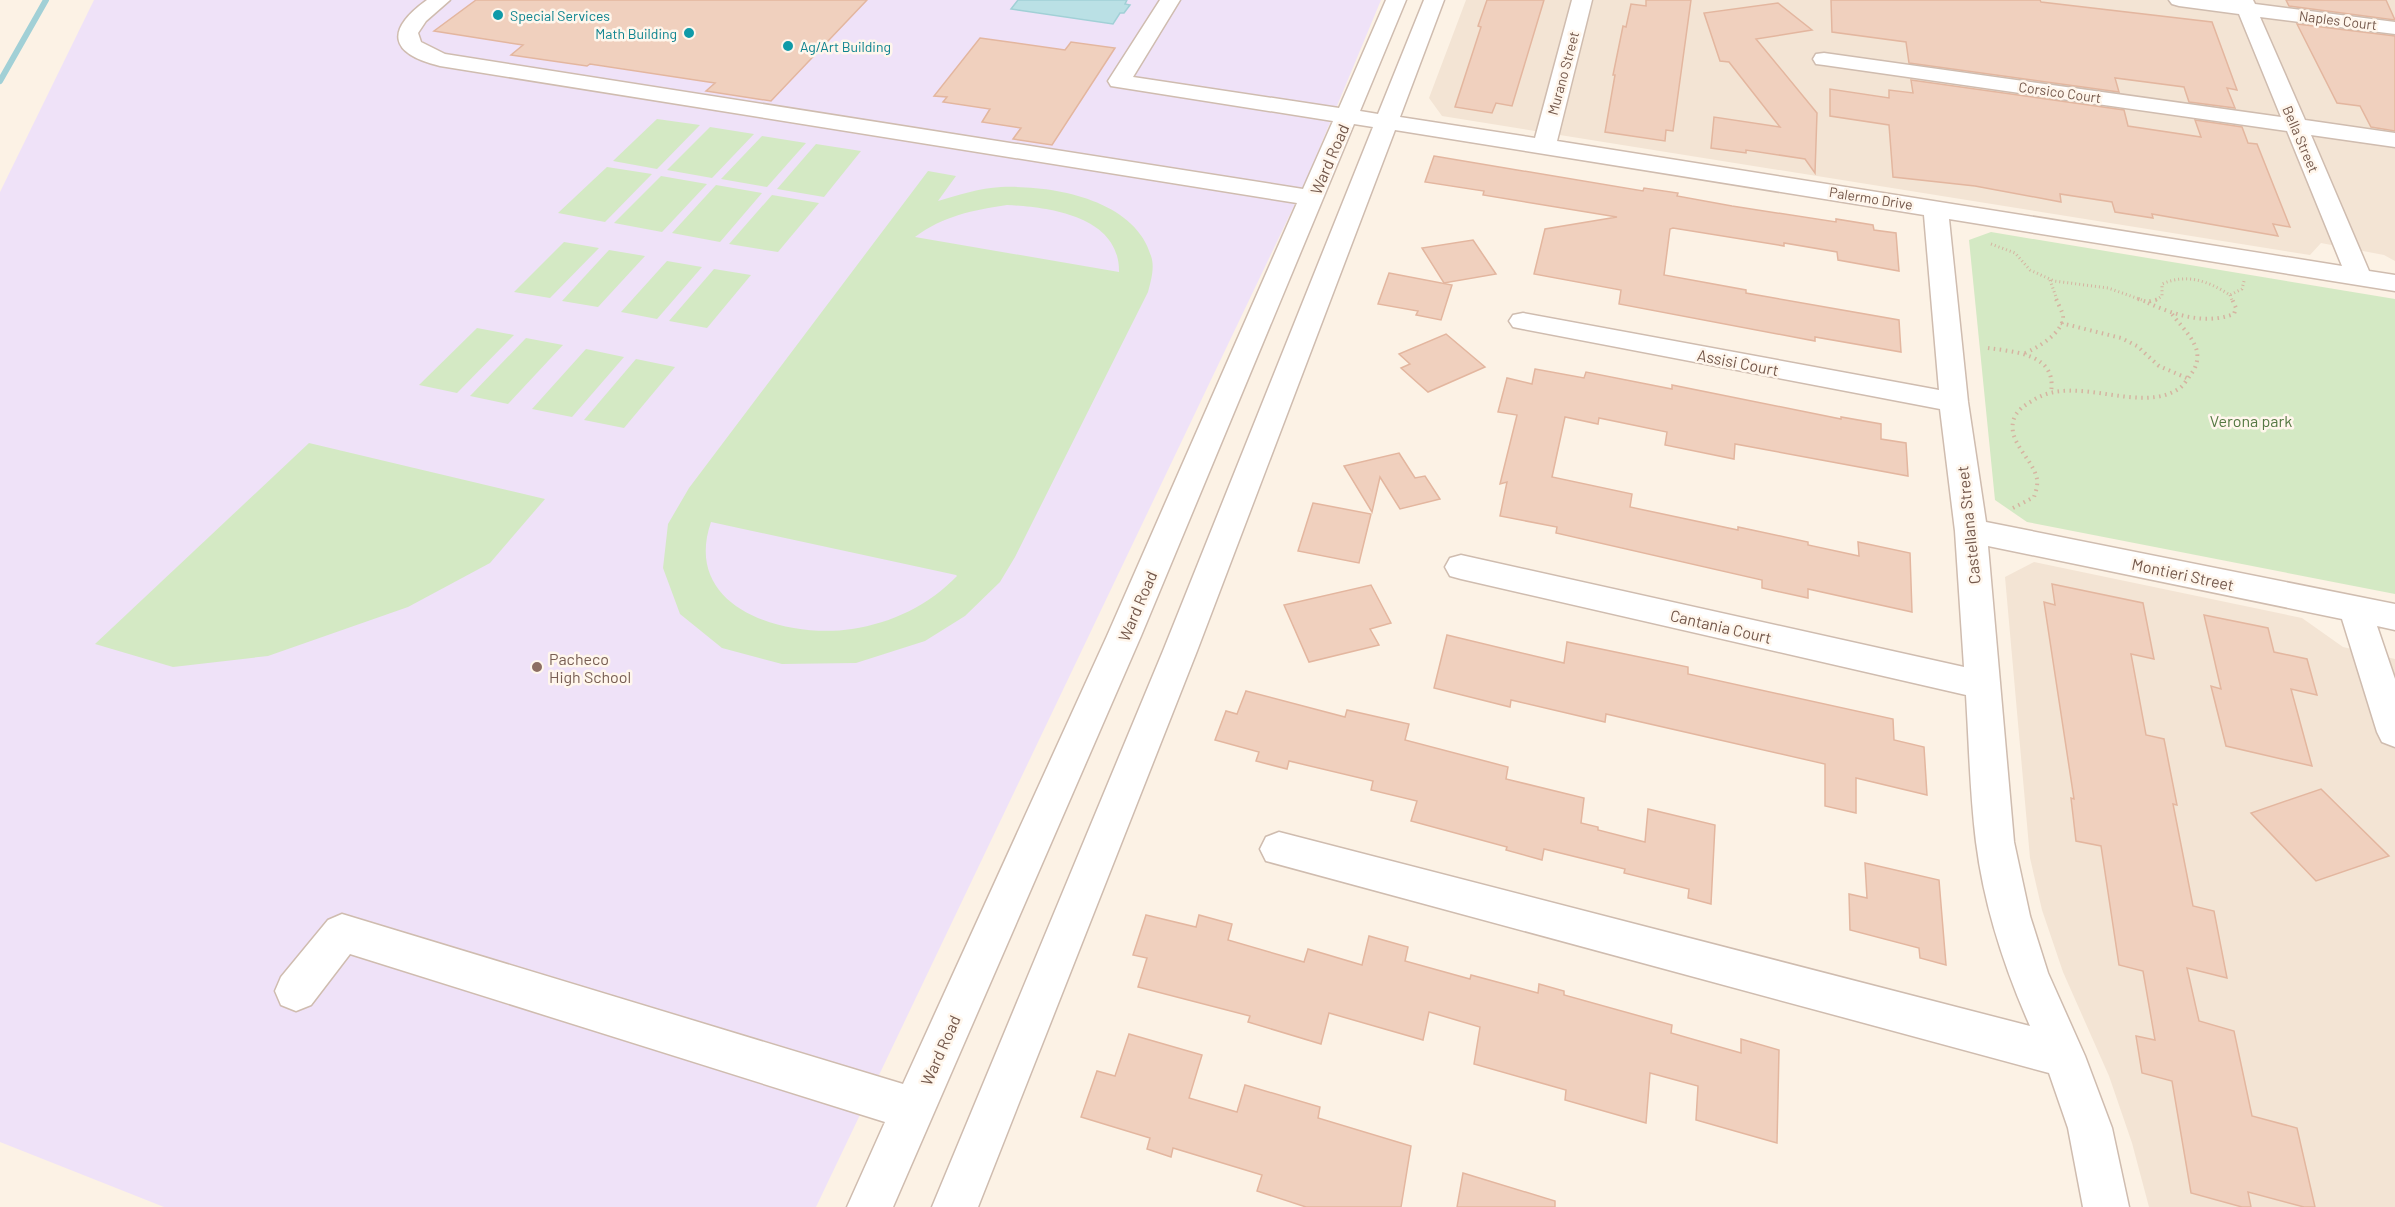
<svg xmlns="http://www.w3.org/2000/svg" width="2395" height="1207" viewBox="0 0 2395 1207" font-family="Barlow,sans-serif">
<rect width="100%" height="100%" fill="#fcf2e5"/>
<!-- residential -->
<g fill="#f3e4d4">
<path d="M1466,0H2395V261L2384,255L2321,243L2310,255L1442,116L1429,98Z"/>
<path d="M2034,562L2302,618L2343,647L2395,659V1207H2149L2132,1143L2109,1076L2063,972L2042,910L2030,858L2005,577Z"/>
</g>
<!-- education -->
<path fill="#efe2f8" d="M94,0H1381L1305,183L816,1207H164L0,1142V192Z"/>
<!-- green -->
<g fill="#d4e9c4" fill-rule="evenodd">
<path d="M657,119L700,125L657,169L613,161Z"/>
<path d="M710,127L754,134L712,178L667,170Z"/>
<path d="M762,136L806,143L767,187L721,179Z"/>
<path d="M816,144L861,151L824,197L777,189Z"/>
<path d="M607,167L652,174L605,222L558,213Z"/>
<path d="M928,171L956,176L938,201C958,195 980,188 1001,187C1052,185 1135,199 1151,256C1155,267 1151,281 1148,292L1015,557L1000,582L965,616L925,641L856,663L782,664L722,648L680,614L663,568L668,524L689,488ZM1007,205C1049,207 1120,216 1119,272L915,237C943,216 973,210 1007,205ZM711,522L956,575L957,576C929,605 892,623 852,629C786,639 681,609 711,522Z"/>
<path d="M661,176L707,184L662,232L614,223Z"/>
<path d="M716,185L762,193L720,242L672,233Z"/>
<path d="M772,195L819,203L778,252L729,244Z"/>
<path d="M1991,232L2395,299V594L2027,522L1995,500L1969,240Z"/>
<path d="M564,242L599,248L550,298L514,292Z"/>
<path d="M609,250L645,256L598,307L562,301Z"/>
<path d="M667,261L702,267L657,319L621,312Z"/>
<path d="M714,269L751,275L707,328L669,321Z"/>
<path d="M477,328L514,335L457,393L419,385Z"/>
<path d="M526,338L563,345L508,404L470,396Z"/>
<path d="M586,349L624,357L572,417L532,409Z"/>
<path d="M636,359L675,367L624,428L584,420Z"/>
<path d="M309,443L545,499L490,563L408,607L268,656L173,667L95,644Z"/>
</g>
<!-- water -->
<path fill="#bae0e5" stroke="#a1d0d6" stroke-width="1.5" d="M1018,0H1127L1125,4L1130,5L1124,13H1120L1113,24L1011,9Z"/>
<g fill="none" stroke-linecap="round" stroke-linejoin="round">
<!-- stream -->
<path stroke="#a1d0d6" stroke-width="6" d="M0,81L46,0"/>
</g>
<!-- building -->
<g fill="#f0d0be" stroke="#e3b69f" stroke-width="1.5">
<path d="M476,0H867L771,101L706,91L715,83L590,64L587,66L511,55L523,45L434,31Z"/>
<path d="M1487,0H1544L1512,106L1496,103L1492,113L1455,107L1481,27L1478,26Z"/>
<path d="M1646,0H1691L1673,131L1666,130L1665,141L1605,132L1615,75H1613L1623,26L1626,27L1631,4L1646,6Z"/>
<path d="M1831,0H2040L2041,2L2212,22L2237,90L2227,88L2235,108L2189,102L2184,87L2115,78L2119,92L1909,63L1906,42L1832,32Z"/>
<path d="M2286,0H2386L2395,20L2289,6Z"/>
<path d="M1778,3L1812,30L1756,39L1817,113L1815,173L1805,159L1746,150V153L1711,148L1714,117L1780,127L1729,62L1720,61L1704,13Z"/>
<path d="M2297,24L2395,36V131L2371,127L2360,106L2337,103Z"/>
<path d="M980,38L1065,50L1071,42L1115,48L1052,145L1013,139L1021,128L982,122L990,109L943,102L947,97L934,96Z"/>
<path d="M1911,80L2124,110L2128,126L2201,137L2195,120L2242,127L2248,143L2257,144L2290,227L2273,224L2278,236L2152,214L2153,218L2115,212L2112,202L2060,194L2061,202L1975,186L1893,177L1889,125L1830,116V89L1889,98V90L1913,93Z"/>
<path d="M1434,156L1643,191L1644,188L1678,193L1677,196L1732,206L1836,222V219L1873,225L1874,230L1896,233L1899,271L1838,260L1837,252L1784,243V246L1673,228L1670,229L1664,275L1746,290V293L1899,320L1901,352L1815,337V341L1619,304L1621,290L1534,274L1545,229L1617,217L1483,195L1484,191L1425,182Z"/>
<path d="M1473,240L1496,274L1444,283L1422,248Z"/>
<path d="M1389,273L1452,285L1441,320L1416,315L1418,311L1378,304Z"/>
<path d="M1446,334L1485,367L1428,392L1401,368L1410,364L1399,354Z"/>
<path d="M1535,369L1584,378L1586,372L1672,389V385L1841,419V417L1881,424V439L1906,443L1908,476L1735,444L1734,459L1665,445L1667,432L1599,418L1598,424L1565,417L1552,477L1632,494L1630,507L1738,530V527L1808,542V545L1859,556L1858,542L1910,553L1912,612L1808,589V598L1762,588V580L1556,533L1557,527L1500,516L1507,482L1500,484L1517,415L1498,412L1507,378L1532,384Z"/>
<path d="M1399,453L1415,478L1425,476L1440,499L1400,509L1380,477L1372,512L1344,466Z"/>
<path d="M1313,503L1371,514L1359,563L1298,551Z"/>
<path d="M2052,584L2143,603L2154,659L2131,654L2146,735L2164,739L2177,805L2173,804L2193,906L2214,911L2227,978L2187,968L2199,1021L2234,1031L2252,1116L2297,1128L2315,1207H2304L2248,1192L2251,1207H2242L2191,1193L2172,1081L2142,1073L2136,1036L2155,1040L2143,971L2119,965L2101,846L2076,841L2071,798L2074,799L2044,602L2055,605Z"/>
<path d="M1371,585L1391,623L1370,629L1379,645L1309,662L1284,605Z"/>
<path d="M2204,615L2268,628L2274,652L2307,659L2317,695L2291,689L2312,766L2226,746L2211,686L2221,689Z"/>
<path d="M1447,635L1564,663L1567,642L1688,667V674L1893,719L1894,740L1924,747L1927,795L1856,778V813L1825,806V764L1606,714L1605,722L1511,700L1510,707L1434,688Z"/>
<path d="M1246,691L1345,717L1347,710L1409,724L1405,740L1508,767L1506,779L1584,798L1581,823L1598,827V830L1645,842L1648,809L1715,825L1711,904L1688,898L1689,889L1624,873L1625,869L1544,849L1542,860L1506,850L1507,847L1411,821L1417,801L1371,790L1373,781L1289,761L1287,769L1256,761L1259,752L1215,740L1226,711L1237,714Z"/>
<path d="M2321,789L2389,856L2316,881L2251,813Z"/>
<path d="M1865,863L1939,880L1946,965L1920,958L1919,948L1850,930L1849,894L1867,898Z"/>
<path d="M1146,915L1196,927L1199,915L1232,924L1228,940L1304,962L1308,949L1362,965L1369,936L1408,947L1405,961L1470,979L1471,975L1538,993L1539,984L1564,991V995L1672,1025L1671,1033L1741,1053V1039L1779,1050L1777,1143L1696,1120L1698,1086L1650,1073L1646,1123L1565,1100L1566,1090L1474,1064L1480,1027L1429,1012L1423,1040L1329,1013L1321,1044L1248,1022L1250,1016L1138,987L1147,958L1133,955Z"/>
<path d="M1129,1034L1202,1055L1189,1098L1237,1112L1245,1085L1320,1107L1318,1118L1411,1146L1401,1207H1306L1257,1191L1262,1175L1173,1148L1171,1157L1147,1149L1150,1138L1081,1117L1097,1071L1115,1076Z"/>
<path d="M1463,1173L1555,1201V1207H1457Z"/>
</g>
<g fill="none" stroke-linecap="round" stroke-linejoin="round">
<!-- minor casing -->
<g stroke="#cfbcaf" stroke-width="3">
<path id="minor" d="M427,0H450L426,21L418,33L421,42L445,54L1303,189L1333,121L1111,86L1108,81L1160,0H1180L1133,77L1339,108L1386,0H1406L1360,111L1378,114L1424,0H1444L1400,117L1535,138L1572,0H1592L1557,141L2342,266L2287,131L1824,65L1816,64L1813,59L1816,54L1824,53L2281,117L2239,14L2179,6L2172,4L2169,0H2253L2255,4L2395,22V34L2260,17L2305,120L2395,133V147L2311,135L2369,271L2395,275V291L1949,219L1968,402L1986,522L2395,604V630L2377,626L2395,679V747L2382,742L2377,732L2342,619L1988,546L2014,842L2030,916L2048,973L2085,1056L2112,1128L2129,1207H2083L2068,1128L2049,1073L1266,861L1260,849L1266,837L1279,832L2030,1026C2004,967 1984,906 1976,842C1970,794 1969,744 1966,695L1461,579L1450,576L1445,567L1450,558L1461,555L1964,667L1955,531L1940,409L1523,329L1513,327L1509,321L1513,315L1523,313L1939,390L1924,215L1395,130L1197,651L978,1207H932L1163,651L1373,127L1354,124L1141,636L893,1207H847L885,1122L350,954L311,1005L296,1011L281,1005L275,991L281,977L328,920L342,914L903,1084L1107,636L1297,203L440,66C389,54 385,30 427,0Z"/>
</g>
<!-- path-far1 -->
<g stroke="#d5b4a1" stroke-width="3" stroke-dasharray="1 3" stroke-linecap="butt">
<path d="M1991,244L2015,253L2030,270L2054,281L2108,288L2142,300"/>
<path d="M2050,280L2057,300"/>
<path d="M2230,295L2232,300"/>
<path d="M2156,300L2162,296V284C2187,273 2208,281 2230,295L2242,289L2244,281"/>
</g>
<!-- path -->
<g stroke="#d5b4a1" stroke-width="4" stroke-dasharray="1.5 4.5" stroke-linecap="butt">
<path d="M2138,299L2147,302L2159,299"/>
<path d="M2148,303C2175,315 2205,325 2234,314L2236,308L2232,299"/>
<path d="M2061,323L2121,338L2137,346L2159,366L2189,379"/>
<path d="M1988,348C2016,352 2057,354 2051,392"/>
<path d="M2025,353C2037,348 2063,333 2063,317C2063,312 2058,304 2056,299"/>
<path d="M2013,508L2034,497C2036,491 2038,485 2037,479C2033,458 2004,440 2015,416C2019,409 2025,405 2032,401C2075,372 2139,416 2180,388C2184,385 2188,378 2191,374C2197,367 2199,356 2196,348C2191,335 2180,325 2172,314"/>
</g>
<!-- minor -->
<use href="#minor" fill="#fff" fill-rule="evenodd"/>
</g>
<!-- markers -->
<g fill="#0f9aa8" stroke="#fff6ec" stroke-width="2">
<circle cx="498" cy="15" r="6"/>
<circle cx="689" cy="33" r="6"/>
<circle cx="788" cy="46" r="6"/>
</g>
<circle fill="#8d6e63" stroke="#fff6ec" stroke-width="2" cx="537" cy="667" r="6"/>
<g text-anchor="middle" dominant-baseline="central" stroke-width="5" stroke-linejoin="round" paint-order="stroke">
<!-- far-culture labels -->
<g font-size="14" fill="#0d838f" stroke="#fff6ec" text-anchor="start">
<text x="510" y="15">Special Services</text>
<text x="677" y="33" text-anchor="end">Math Building</text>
<text x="800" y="46">Ag/Art Building</text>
</g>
<!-- far-street labels -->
<g font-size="14" fill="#74584b" stroke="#fff6ec">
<text transform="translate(2338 20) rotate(7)">Naples Court</text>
<text transform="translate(1563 73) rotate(-75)">Murano Street</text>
<text transform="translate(2060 92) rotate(8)">Corsico Court</text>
<text transform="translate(2301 139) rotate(67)">Bella Street</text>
<text transform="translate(1871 198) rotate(9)">Palermo Drive</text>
</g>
<!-- street labels -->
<g font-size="16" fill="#74584b" stroke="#fff6ec">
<text transform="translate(1329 159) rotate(-67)">Ward Road</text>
<text transform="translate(1738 362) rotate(11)">Assisi Court</text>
<text transform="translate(1968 525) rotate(-96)">Castellana Street</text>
<text transform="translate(2183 574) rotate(12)">Montieri Street</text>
<text transform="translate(1137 606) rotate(-67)">Ward Road</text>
<text transform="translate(1721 626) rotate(13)">Cantania Court</text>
<text transform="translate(940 1050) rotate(-66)">Ward Road</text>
</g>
<!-- park labels -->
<g font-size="16" fill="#557943" stroke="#fff6ec">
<text x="2251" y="420">Verona park</text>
</g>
<!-- education labels -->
<g font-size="16" fill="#785e54" stroke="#fff6ec" text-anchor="start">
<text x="549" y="658">Pacheco<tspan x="549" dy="18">High School</tspan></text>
</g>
</g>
</svg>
